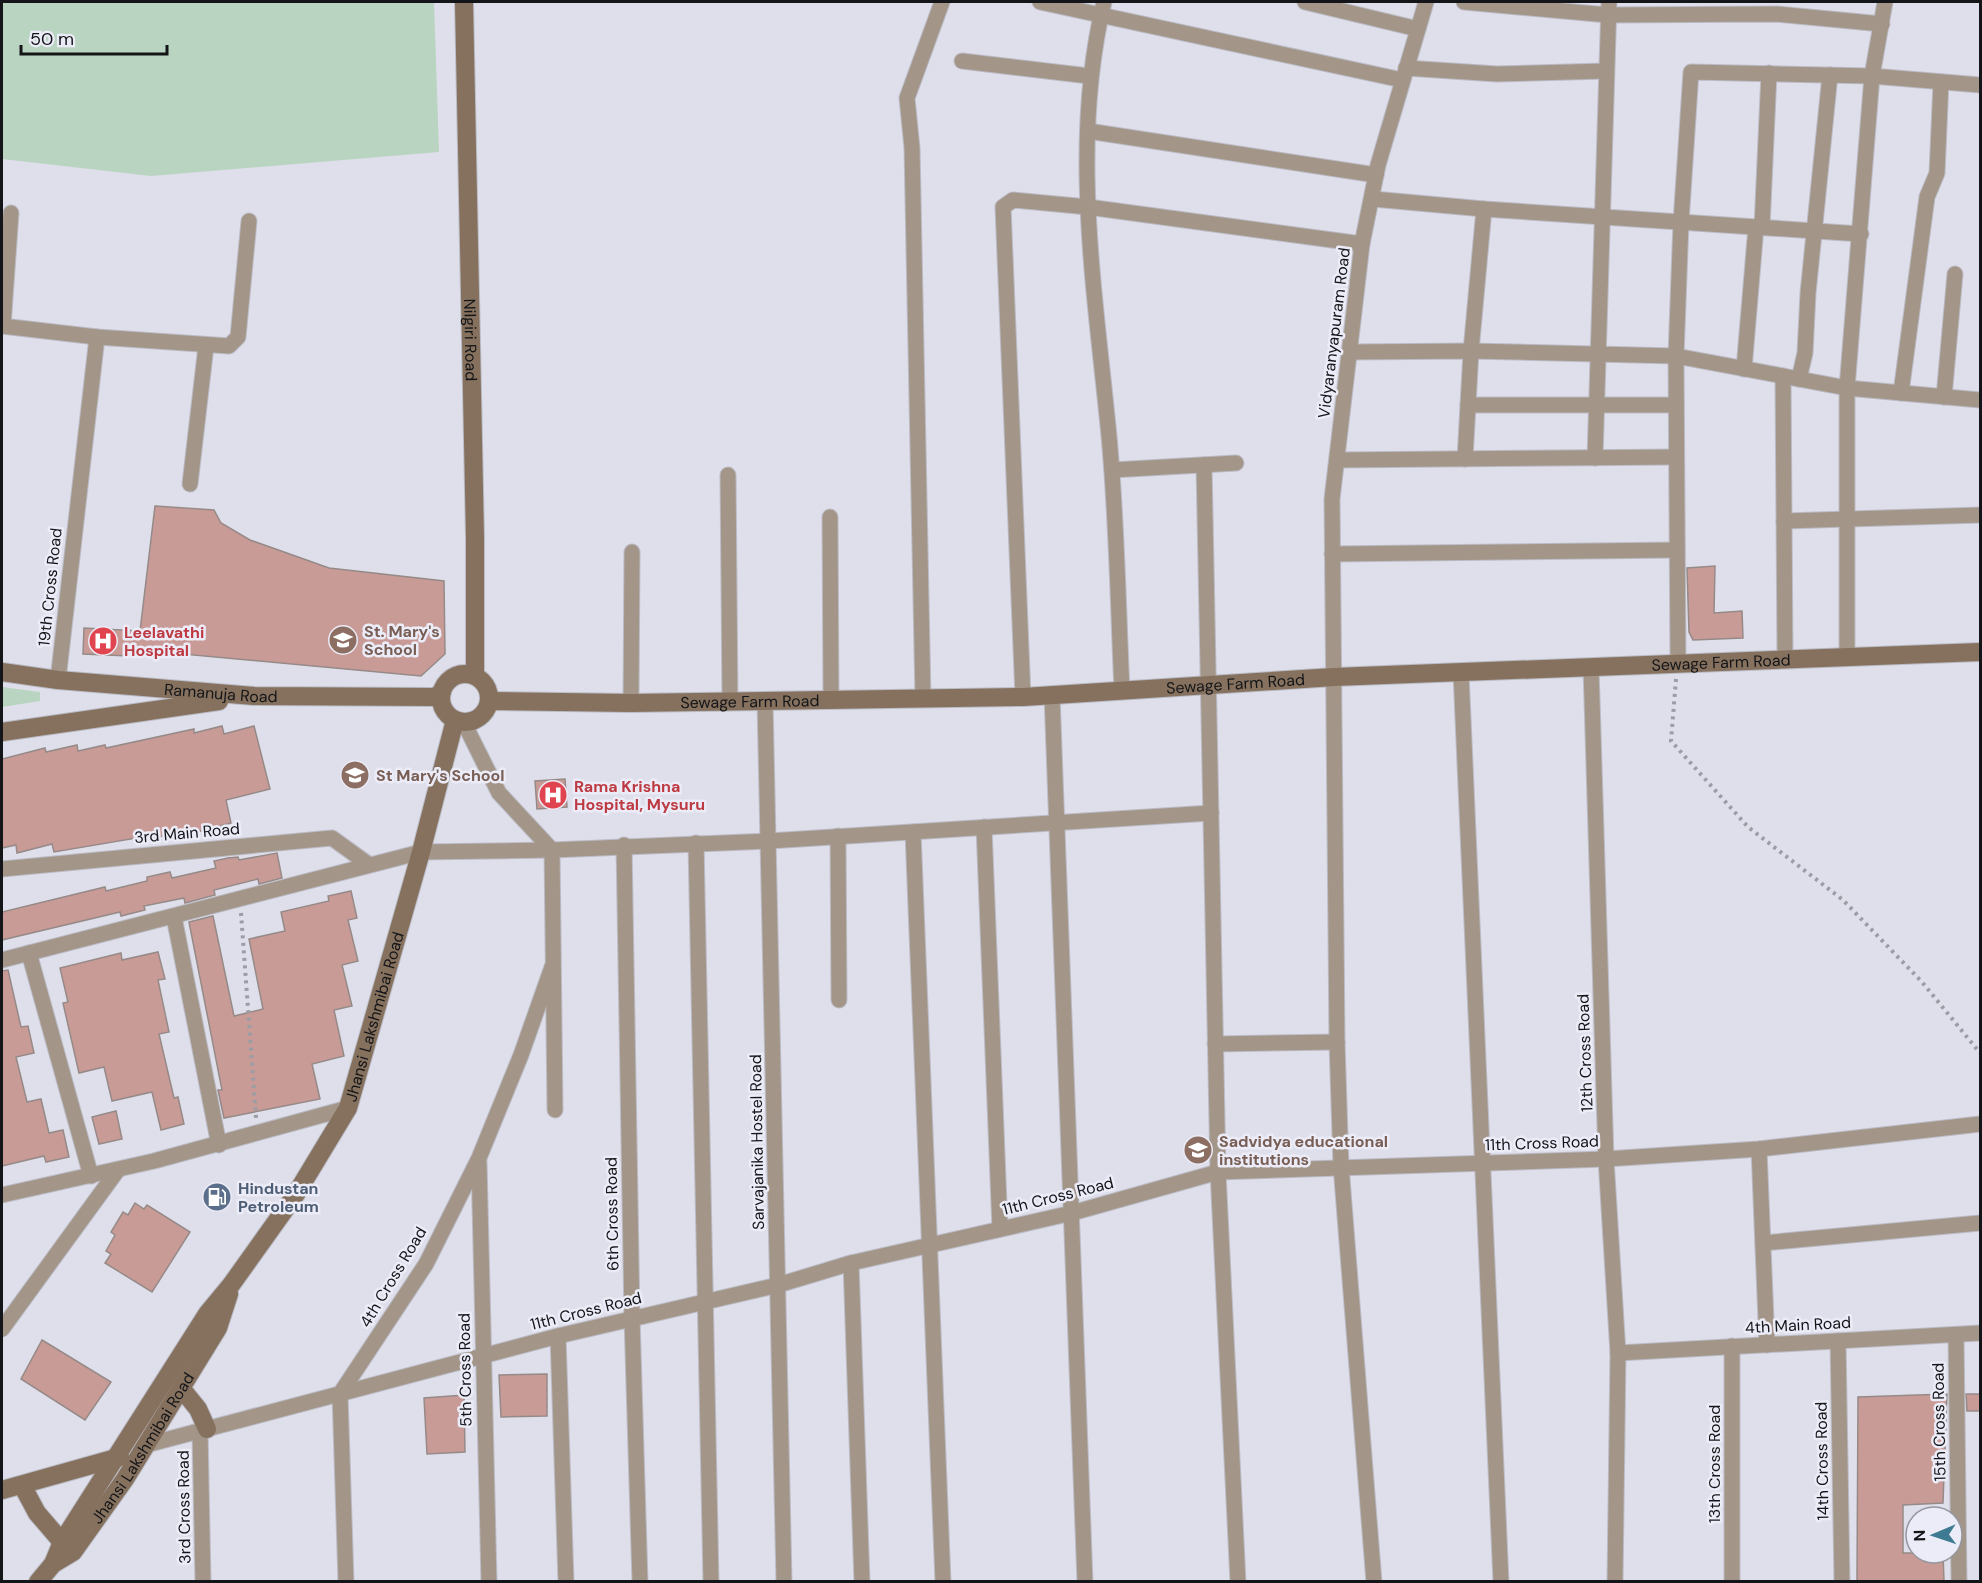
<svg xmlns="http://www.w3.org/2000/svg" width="1982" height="1583" viewBox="0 0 1982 1583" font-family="'DM Sans',sans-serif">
<rect width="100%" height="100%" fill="#dedfea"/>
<!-- green -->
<g fill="#b9d4c0">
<path d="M2,2H434L439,152L151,176L2,159Z"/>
<path d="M2,687L40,692V701L2,707Z"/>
</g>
<!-- building -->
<g fill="#c99b97" stroke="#968a88" stroke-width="1.5">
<path d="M155,506L214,510L221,523L250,540L329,568L444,581L445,654L421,676L129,649V656L83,654L84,628L140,631Z"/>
<path d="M1715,566L1714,613L1742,611L1743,638L1693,640L1689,632L1687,568Z"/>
<path d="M222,726L224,734L254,726L270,789L226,800L231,823L178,837L177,833L149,839L148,836L54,852L52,844L17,853L16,845L2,848V759L45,748L46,752L77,745L78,751L105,745L106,748L194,729V733Z"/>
<path d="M565,779L567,807L537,809L535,781Z"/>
<path d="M277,853L282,878L259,884L258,879L214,890L215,895L185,903L184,898L144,906L145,910L121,916L120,912L2,940V912L105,887L106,891L147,881V877L170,872L172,878L216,868L214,861L228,858L238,857L239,860Z"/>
<path d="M351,891L357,918L348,920L358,961L342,965L352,1006L334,1010L344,1056L312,1064L320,1099L224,1118L218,1090H222L189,922L213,916L234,1016L263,1009L249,939L285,931L281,912L329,901L328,896Z"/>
<path d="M158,952L165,979L158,980L169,1032L159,1034L174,1098L178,1097L184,1124L161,1130L152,1092L112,1101L104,1067L79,1073L63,1003L68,1002L60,968L121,953L122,960Z"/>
<path d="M8,970L21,1027L28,1026L34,1053L16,1057L27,1102L41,1099L49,1133L63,1130L69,1157L46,1162L44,1156L2,1166V971Z"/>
<path d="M116,1111L122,1139L99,1144L92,1117Z"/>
<path d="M135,1203L144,1209L147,1205L190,1232L152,1292L105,1263L111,1254L106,1251L115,1235L111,1232L123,1212L128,1215Z"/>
<path d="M42,1340L111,1382L85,1420L21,1379Z"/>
<path d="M547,1374V1416L501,1417L499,1375Z"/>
<path d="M1947,1394L1943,1503L1903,1505V1553H1943L1944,1581H1857L1858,1397Z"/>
<path d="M1966,1394H1980V1411H1967Z"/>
<path d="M464,1395L465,1452L427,1454L424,1398Z"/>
</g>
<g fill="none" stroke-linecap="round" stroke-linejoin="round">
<!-- street casing -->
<g stroke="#babbc4" stroke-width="17">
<g id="street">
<path d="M1040,2L1402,80"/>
<path d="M1104,2C1070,144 1095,292 1109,436C1117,521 1118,606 1122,691"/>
<path d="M1305,2L1418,29"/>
<path d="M1464,2L1608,15L1777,14L1882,24"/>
<path d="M962,61L1089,76"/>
<path d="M1406,68L1497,74L1606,71"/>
<path d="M1088,131L1376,175"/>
<path d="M1373,199L1484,209L1861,234"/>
<path d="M1762,227L1769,73"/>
<path d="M2,326L97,337L229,346L238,337L249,221"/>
<path d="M3,326L11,213"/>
<path d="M1349,352L1471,351L1676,356L1847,388L1980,400"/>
<path d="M1744,369L1756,227"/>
<path d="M1783,376L1785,658"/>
<path d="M1799,379L1805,353L1808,293L1830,75"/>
<path d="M1901,393L1927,197L1937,173L1941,82"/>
<path d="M1944,397L1955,274"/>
<path d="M1468,405H1676"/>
<path d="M1595,458L1609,2"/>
<path d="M1465,459L1471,351L1484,209"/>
<path d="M1337,460L1676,457"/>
<path d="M1204,465L1218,1172L1238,1582"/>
<path d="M1112,470L1236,463"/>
<path d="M728,475L730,702"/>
<path d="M190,484L206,346"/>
<path d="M830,517L831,698"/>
<path d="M1784,521L1980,515"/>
<path d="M1332,554L1676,550"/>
<path d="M1847,657V388L1872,76L1885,2"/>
<path d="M1678,662L1676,356L1681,222L1691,72L1872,76L1980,85"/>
<path d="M1591,667L1606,1159L1618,1353L1615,1582"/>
<path d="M1461,673L1501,1582"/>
<path d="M58,680L97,337"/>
<path d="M1052,695L1085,1582"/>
<path d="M1023,697L1003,207L1013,200L1088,207L1362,244"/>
<path d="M923,699L912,148L907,98L942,2"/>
<path d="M765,701L784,1582"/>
<path d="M631,703L632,552"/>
<path d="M464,723L499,793L552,850L555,1110"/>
<path d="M984,827L1000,1229"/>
<path d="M913,832L943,1582"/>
<path d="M838,836L839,1000"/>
<path d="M696,843L711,1582"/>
<path d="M624,845L632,1318L640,1582"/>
<path d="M2,869L332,838L368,864"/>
<path d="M174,917L219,1145"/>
<path d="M29,953L91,1176"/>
<path d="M2,960L421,852L552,850L769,841L1211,813"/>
<path d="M1215,1044L1337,1042"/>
<path d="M1759,1149L1767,1345"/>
<path d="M479,1162L489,1582"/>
<path d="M2,1195L154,1161L348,1108"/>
<path d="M1763,1243L1980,1223"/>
<path d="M851,1263L862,1582"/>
<path d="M2,1329L117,1171"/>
<path d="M1956,1335L1959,1582"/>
<path d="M558,1336L566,1582"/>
<path d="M1838,1341L1842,1582"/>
<path d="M1732,1346V1582"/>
<path d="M1618,1353L1980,1333"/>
<path d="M200,1431L203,1582"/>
<path d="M146,1445L558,1336L778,1285L851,1263L1072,1213L1218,1172L1606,1159L1759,1149L1980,1124"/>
<path d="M346,1582L340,1394L426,1264L479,1158L521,1055L552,967"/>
<path d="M1374,1582L1341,1166L1337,1042L1332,499L1362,244L1378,165L1426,2"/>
</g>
</g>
<!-- secondary casing -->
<g stroke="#babbc4" stroke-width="20">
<g id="secondary">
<path id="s1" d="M464,2L475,538V676"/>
<path id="s2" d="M2,672L58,680L254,696L435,697L442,692"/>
<circle cx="465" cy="698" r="24"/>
<path id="s3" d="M489,701L631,703L1023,697L1334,677L1980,652"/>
<path d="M2,732L219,701"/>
<path d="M181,1388L198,1409L207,1429"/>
<path d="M22,1485L37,1513L62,1542"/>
<path d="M2,1490L120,1457"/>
<path id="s4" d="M53,1564L62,1542L207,1314L231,1285L296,1194L348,1108L421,852L455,720"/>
<path id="s5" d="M38,1582L53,1564L73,1552L125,1479L218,1328L229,1294"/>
</g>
</g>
<!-- path -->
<g stroke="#9b9ca4" stroke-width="4" stroke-dasharray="3 4.5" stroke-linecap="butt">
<path d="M1676,679L1671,741L1748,827L1843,900L1922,982L1980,1053"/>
<path d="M241,913L256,1118"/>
</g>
<!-- street -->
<use href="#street" stroke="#a39588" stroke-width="15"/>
<!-- secondary -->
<use href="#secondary" stroke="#85715e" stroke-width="18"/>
</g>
<!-- icons -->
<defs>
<g id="school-disc" transform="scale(1.5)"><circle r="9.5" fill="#8d6e63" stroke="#ebecf7"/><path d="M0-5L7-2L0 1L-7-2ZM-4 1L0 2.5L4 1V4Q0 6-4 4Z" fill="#fff"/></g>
<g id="hospital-disc" transform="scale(1.5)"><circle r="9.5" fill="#e0444e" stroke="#ebecf7"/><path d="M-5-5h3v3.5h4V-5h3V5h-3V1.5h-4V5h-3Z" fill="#fff"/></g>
<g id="fuel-disc" transform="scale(1.5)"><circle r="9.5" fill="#5c6f8a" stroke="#ebecf7"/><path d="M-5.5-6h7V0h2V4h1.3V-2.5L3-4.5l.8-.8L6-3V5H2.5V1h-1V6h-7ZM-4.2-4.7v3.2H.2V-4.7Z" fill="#fff"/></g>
</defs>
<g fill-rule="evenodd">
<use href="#school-disc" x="343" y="640"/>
<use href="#hospital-disc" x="103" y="641"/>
<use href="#school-disc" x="355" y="775"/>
<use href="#hospital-disc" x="553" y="795"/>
<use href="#school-disc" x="1198" y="1150"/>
<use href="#fuel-disc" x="217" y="1197"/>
</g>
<g text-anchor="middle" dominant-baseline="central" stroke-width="5" stroke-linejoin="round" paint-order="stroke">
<!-- street labels -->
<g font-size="16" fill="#141518" stroke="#ebecf7">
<text transform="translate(1334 333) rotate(-83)">Vidyaranyapuram Road</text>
<text stroke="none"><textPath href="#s1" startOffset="338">Nilgiri Road</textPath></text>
<text transform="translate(50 587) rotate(-84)">19th Cross Road</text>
<text stroke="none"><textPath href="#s3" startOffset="1233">Sewage Farm Road</textPath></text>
<text stroke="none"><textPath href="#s3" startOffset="747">Sewage Farm Road</textPath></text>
<text stroke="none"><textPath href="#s2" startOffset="220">Ramanuja Road</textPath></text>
<text stroke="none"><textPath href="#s3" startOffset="261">Sewage Farm Road</textPath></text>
<text transform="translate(187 833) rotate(-5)">3rd Main Road</text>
<text stroke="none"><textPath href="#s4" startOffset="639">Jhansi Lakshmibai Road</textPath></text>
<text transform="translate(1585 1053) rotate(-92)">12th Cross Road</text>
<text transform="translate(757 1142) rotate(-91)">Sarvajanika Hostel Road</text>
<text transform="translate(1542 1143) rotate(-2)">11th Cross Road</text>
<text transform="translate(1058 1196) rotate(-14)">11th Cross Road</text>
<text transform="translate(612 1214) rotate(-91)">6th Cross Road</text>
<text transform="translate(393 1277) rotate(-59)">4th Cross Road</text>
<text transform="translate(586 1311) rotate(-14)">11th Cross Road</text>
<text transform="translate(1798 1325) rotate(-3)">4th Main Road</text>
<text transform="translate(465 1370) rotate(-91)">5th Cross Road</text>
<text transform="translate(1939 1422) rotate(-91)">15th Cross Road</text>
<text stroke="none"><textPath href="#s5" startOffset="172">Jhansi Lakshmibai Road</textPath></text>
<text transform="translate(1822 1461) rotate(-91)">14th Cross Road</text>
<text transform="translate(1714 1464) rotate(-90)">13th Cross Road</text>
<text transform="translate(184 1507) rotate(-91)">3rd Cross Road</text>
</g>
<!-- education labels -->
<g font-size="16" font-weight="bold" fill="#785e54" stroke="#ebecf7" text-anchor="start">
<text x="364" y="631">St. Mary's<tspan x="364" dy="18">School</tspan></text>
<text x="376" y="775">St Mary's School</text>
<text x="1219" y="1141">Sadvidya educational<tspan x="1219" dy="18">institutions</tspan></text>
</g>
<!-- health labels -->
<g font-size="16" font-weight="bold" fill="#be3a42" stroke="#ebecf7" text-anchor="start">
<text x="124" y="632">Leelavathi<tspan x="124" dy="18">Hospital</tspan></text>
<text x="574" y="786">Rama Krishna<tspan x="574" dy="18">Hospital, Mysuru</tspan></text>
</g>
<!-- service labels -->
<g font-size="16" font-weight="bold" fill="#4e5e75" stroke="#ebecf7" text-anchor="start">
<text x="238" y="1188">Hindustan<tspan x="238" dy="18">Petroleum</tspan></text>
</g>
</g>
<!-- border -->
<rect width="1982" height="1583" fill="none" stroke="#141518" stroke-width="6"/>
<!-- north arrow -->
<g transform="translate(1934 1535) rotate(268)"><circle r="28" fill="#ebecf7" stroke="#95969e" stroke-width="1.5"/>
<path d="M0-4.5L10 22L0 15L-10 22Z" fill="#3e7a91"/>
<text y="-9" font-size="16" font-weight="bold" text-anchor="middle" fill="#141518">N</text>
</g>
<!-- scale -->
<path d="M21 45v9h146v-9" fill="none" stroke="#141518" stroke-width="3"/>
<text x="30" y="45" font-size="18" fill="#141518" stroke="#ebecf7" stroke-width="4.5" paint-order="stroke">50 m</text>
</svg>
